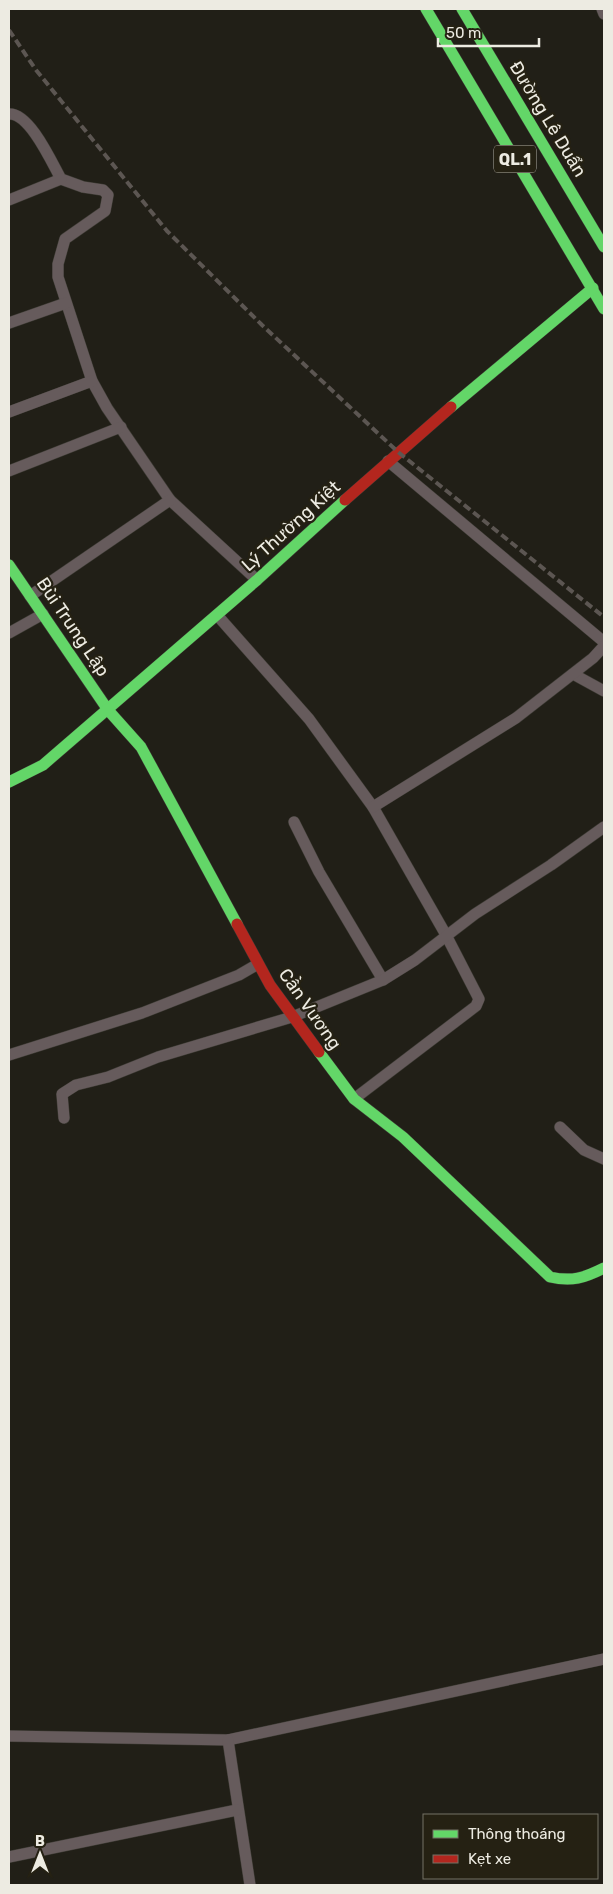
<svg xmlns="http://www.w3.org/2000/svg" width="613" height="1894" viewBox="0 0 613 1894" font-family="Rubik,sans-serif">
<rect width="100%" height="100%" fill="#211f17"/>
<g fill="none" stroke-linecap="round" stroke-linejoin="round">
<!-- street casing -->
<g stroke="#3d3b34" stroke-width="12">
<g id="street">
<path d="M602,9L604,14"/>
<path d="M9,114C30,113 52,163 61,179L83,187L103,190L108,195L105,211L65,239L58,264V277L92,381L107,408L170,500L257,580"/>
<path d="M9,200L61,179"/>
<path d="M9,323L66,303"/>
<path d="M9,412L92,381"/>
<path d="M388,461L604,642"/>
<path d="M9,471L121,427"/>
<path d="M30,596L170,500"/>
<path d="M217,615L309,719L373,807L446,935L479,999L476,1006L354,1099"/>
<path d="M9,633L43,614"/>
<path d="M573,674L604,691"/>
<path d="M373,807L516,718L593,658L604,646"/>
<path d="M294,822L319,872L383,980"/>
<path d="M9,1055L142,1013L239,975L258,964"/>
<path d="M64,1118L62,1094L76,1085L108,1077L158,1057L292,1017L383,980L415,960L475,914L551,865L604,827"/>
<path d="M560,1127L584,1150L604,1159"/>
<path d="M9,1736L228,1740L604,1659"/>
<path d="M228,1740L250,1885"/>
<path d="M9,1857L237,1810"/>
</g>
</g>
<!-- fast casing -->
<g stroke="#3d3b34" stroke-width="12">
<g id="fast">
<path d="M426,9L604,309"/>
<path d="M462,9L604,247"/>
<path d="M451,407L593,288"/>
<path d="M9,565L108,710L141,747L237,924"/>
<path d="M9,782L43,765L257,580L345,500"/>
<path d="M319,1052L354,1099L403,1137L550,1277C572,1282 584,1278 604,1268"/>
</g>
</g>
<!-- jam casing -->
<g stroke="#3d3b34" stroke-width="12">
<g id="jam">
<path d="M345,500L451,407"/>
<path d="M237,924L270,985L319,1052"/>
</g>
</g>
<!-- street -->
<use href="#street" stroke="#665b5c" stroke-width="11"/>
<!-- fast -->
<use href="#fast" stroke="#63d668" stroke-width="11"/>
<!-- jam -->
<use href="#jam" stroke="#b3261e" stroke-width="11"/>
<!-- rail -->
<path stroke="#5c5652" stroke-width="4" stroke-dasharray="8 4" stroke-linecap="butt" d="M9,30L36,70L167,231L262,325L398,452L604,617"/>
</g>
<g text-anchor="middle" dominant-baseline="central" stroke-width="4.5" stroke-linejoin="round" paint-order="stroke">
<!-- shield labels -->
<rect fill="#252113" stroke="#b1aea4" stroke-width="1" x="494" y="145.5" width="42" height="27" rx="4"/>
<g font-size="16" font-weight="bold" fill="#edebe2">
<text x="515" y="159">QL.1</text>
</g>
<!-- street labels -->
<g font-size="18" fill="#edebe2" stroke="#252113">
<text transform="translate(548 119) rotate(59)">Đường Lê Duẩn</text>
<text transform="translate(291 526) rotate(-42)">Lý Thường Kiệt</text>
<text transform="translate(73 627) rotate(56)">Bùi Trung Lập</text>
<text transform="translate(310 1009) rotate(55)">Cần Vương</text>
</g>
</g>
<!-- border -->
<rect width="613" height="1894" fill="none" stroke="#edebe2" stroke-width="20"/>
<!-- legend -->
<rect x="423" y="1814" width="175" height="65" fill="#252113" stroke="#757266"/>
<rect x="433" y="1830" width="25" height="8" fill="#63d668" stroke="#757266"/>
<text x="468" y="1839" font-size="15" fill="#edebe2">Thông thoáng</text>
<rect x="433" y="1855" width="25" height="8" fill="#b3261e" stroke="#757266"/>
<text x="468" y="1864" font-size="15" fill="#edebe2">Kẹt xe</text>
<!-- north arrow -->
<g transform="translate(40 1854)" stroke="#252113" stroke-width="4" paint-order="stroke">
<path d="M0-4L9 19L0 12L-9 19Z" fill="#edebe2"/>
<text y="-8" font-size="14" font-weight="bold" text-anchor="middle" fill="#edebe2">B</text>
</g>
<!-- scale -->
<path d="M438 38v8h101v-8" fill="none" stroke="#edebe2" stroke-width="2.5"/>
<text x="446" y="38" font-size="15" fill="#edebe2" stroke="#252113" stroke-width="4" paint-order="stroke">50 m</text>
</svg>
